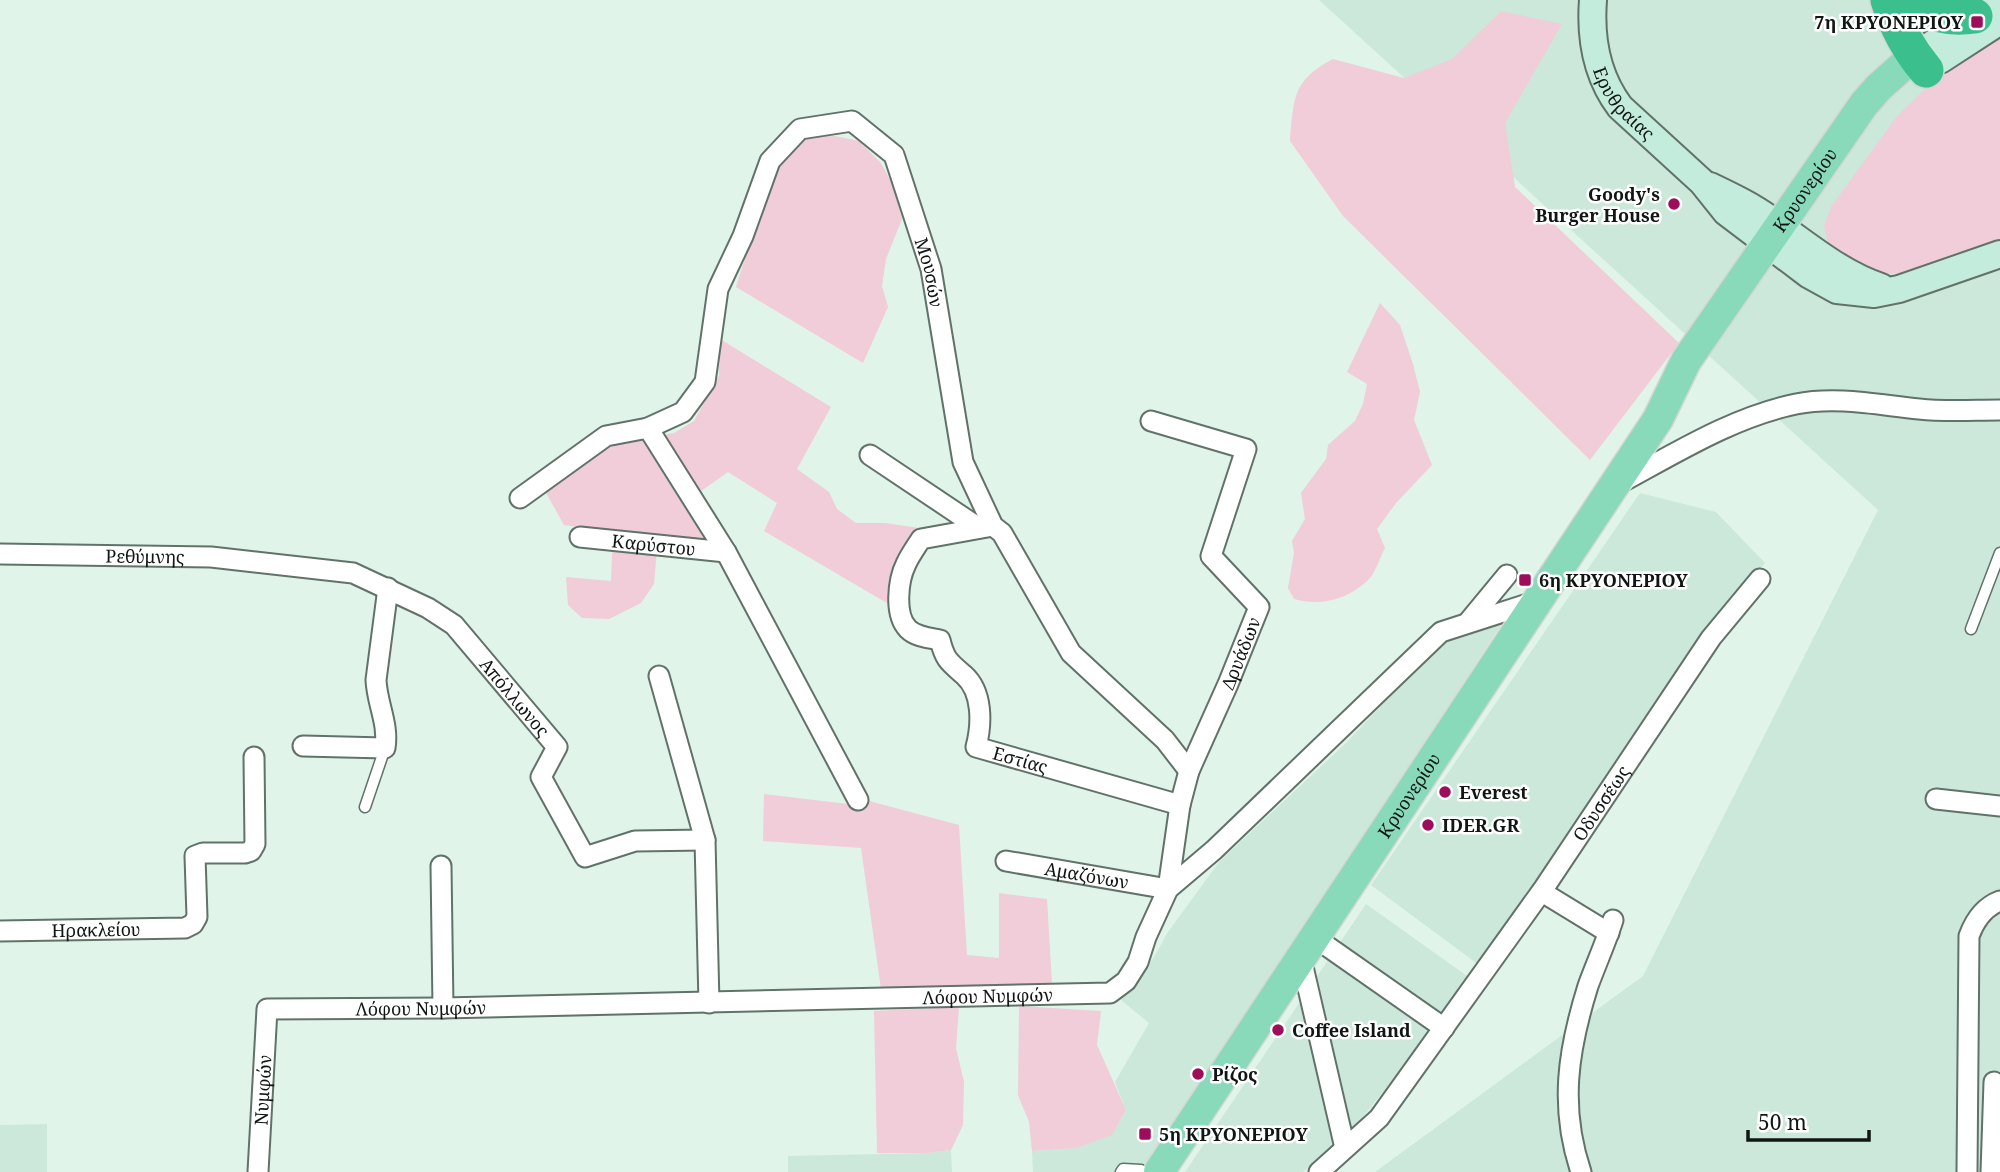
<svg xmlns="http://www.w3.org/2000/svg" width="2000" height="1172" viewBox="0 0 2000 1172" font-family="'Noto Serif',serif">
<rect width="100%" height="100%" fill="#e0f4e9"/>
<!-- built -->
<g fill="#cce8da">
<path d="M1319,0H2000V1172H1375L1643,976L1878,510Z"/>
<path d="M1640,493L1716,512L1765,563L1705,633L1479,965L1371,885Z"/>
<path d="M1505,619L1144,1172H1033L1032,1151L1077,1148L1112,1134L1126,1110L1115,1082L1149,1023L1121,1000L1154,957L1168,932L1219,862L1346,743L1444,639Z"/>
<path d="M1366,904L1467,976L1406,1063L1362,1118L1303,1172H1185Z"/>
<path d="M47,1124V1172H0V1125Z"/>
<path d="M951,1150L952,1172H788V1156L928,1153Z"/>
</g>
<!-- green -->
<g fill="#f0cdd8">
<path d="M1501,11L1562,24L1505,123L1515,187L1679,343L1590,460L1343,216L1290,141C1294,98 1292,81 1333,59L1404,78L1452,59Z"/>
<path d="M2000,33V245L1908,273H1876L1847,261L1828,244L1824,226L1831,207L1897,116L1921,93Z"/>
<path d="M835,136L859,141L881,163L893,185L902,219L886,259L882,286L888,307L863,363L736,287C747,255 775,146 808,137C815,134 827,136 835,136Z"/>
<path d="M1380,303L1400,325L1413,364L1420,392L1414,420L1432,465L1396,503L1377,529L1385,548C1380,557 1376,571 1370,578C1350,599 1321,607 1294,599L1288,588L1294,553L1292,541L1305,519L1301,493L1326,459L1328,445L1355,421L1363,404L1367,384L1347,372Z"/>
<path d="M720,339L831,407L797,469L829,492L837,509L856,523H885L919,528L901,557L892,606L764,531L777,503L728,472L697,494L711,542L658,537L654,584L641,603L609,619L582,618L568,605L566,577L611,581L613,532L564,525L545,491L585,460L618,443L674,433L694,421L719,376Z"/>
<path d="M764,794L848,804L869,801L959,825L967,955L999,958V893L1047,899L1052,983L881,989L861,848L763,841Z"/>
<path d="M1019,1006L1101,1011L1097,1045L1126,1110L1112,1135L1077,1148L1032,1151L1029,1122L1018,1095Z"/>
<path d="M959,1007L956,1048L964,1082L963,1125L951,1150L928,1153H877L874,1011Z"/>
</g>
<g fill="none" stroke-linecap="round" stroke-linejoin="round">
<!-- service casing -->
<g stroke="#617269" stroke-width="13">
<g id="service">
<path d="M1971,629L2000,553"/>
<path d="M365,807L385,748"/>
<path d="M1121,1172L1123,1169L1141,1170"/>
</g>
</g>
<!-- minor casing -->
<g stroke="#617269" stroke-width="23">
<g id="minor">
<path d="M648,428L726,552L858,800"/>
<path d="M870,455L979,528"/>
<path d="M1620,483C1676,453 1733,417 1796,404C1837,396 1878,405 1919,409C1946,412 1973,410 2000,410"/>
<path id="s1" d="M520,498L606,436L648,428L683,412L705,382L718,289L743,236L770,161L800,129L852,121L894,155L931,269L963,462L993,526L1002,533L1071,653L1165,740L1189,771"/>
<path id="s2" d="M993,526L921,539C916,547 910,555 906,564C898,580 894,615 908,629C916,637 929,638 940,640C945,660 949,662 964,675C983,692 982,724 976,747L1180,805"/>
<path id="s3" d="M580,537L726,552"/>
<path id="s4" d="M0,554L211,557L353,573L428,608L454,625L557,747L541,777L585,857L635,841L705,840"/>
<path d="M1469,621L1507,575"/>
<path d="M659,676L705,840L709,1003"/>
<path d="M303,746L385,748C389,724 377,704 376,680L388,588"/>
<path d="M1936,799L2000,806"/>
<path id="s5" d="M1006,861L1168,889L1180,805L1189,771L1228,684L1259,607L1211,556L1246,449L1151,421"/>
<path d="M441,866L443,1008"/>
<path d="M1542,892L1609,933"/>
<path id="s6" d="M0,931L185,928L193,924L197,917L195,856L203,853H245L251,851L255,844L254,757"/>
<path d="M1314,937L1444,1028"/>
<path d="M1301,958L1345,1148"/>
<path id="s7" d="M258,1172L267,1009L443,1008L1110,993L1126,981L1138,962L1146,937L1168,889L1214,850L1441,632L1537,601"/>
<path id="s8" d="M1319,1172L1379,1118L1544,888L1711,638L1760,579"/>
<path d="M1581,1172C1559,1107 1568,1050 1588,986C1596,964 1606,942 1613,920"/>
<path d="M1967,1172L1969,936C1975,920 1984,907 2000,901"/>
<path d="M1991,1172L1994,1082"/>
</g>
</g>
<!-- secondary casing -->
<g stroke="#617269" stroke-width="30">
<g id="secondary">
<path id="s9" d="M1593,0C1590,39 1596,75 1620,107L1702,182L1726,212L1808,274L1837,290L1874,294L1899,289L2000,254"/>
<path d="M1914,56L1975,16L2000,9"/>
<path d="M1940,60L2000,21"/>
<path d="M1710,186C1731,196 1752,206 1771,220C1807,244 1839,273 1881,287"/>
</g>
</g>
<!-- primary casing -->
<g stroke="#d4d5d5" stroke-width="33">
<g id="primary">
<path id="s10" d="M1159,1172L1658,419L1686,361L1864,104L1879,87L1914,56"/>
</g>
</g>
<!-- motorway casing -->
<g stroke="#d4d5d5" stroke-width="38">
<g id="motorway">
<path d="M1888,0C1896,26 1909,50 1926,70"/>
<path d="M1909,0C1931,15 1948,20 1975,16"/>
</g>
</g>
<!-- service -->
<use href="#service" stroke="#fff" stroke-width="10"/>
<!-- minor -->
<use href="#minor" stroke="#fff" stroke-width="19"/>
<!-- secondary -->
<use href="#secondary" stroke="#c4ecdd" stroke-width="26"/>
<!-- primary -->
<use href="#primary" stroke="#89d9bb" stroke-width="30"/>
<!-- motorway -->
<use href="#motorway" stroke="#3bbf8d" stroke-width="35"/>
</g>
<!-- markers -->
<g fill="#9d0d59" stroke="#fff" stroke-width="2.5">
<rect x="1970" y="15" width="14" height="14" rx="3.5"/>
<circle cx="1674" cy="204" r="7"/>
<rect x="1518" y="573" width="14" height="14" rx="3.5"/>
<circle cx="1445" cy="792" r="7"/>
<circle cx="1428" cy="825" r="7"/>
<circle cx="1278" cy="1030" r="7"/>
<circle cx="1198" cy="1074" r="7"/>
<rect x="1138" y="1127" width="14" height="14" rx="3.5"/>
</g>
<g text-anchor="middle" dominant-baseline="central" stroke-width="5" stroke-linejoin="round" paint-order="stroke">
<!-- poi labels -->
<g font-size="18" font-weight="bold" fill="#0f1613" stroke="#fff" text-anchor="start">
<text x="1963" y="22" text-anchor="end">7η ΚΡΥΟΝΕΡΙΟΥ</text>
<text x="1660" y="194" text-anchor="end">Goody's<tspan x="1660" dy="21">Burger House</tspan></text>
<text x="1539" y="580">6η ΚΡΥΟΝΕΡΙΟΥ</text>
<text x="1459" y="792">Everest</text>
<text x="1442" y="825">IDER.GR</text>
<text x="1292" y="1030">Coffee Island</text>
<text x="1212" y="1074">Ρίζος</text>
<text x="1159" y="1134">5η ΚΡΥΟΝΕΡΙΟΥ</text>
</g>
<!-- street labels -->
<g font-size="18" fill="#0f1613" stroke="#fff">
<text stroke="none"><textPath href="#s9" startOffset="112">Ερυθραίας</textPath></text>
<text stroke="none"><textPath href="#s10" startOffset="1176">Κρυονερίου</textPath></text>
<text stroke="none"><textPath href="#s1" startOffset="730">Μουσών</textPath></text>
<text stroke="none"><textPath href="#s3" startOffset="74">Καρύστου</textPath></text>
<text stroke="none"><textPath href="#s4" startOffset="145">Ρεθύμνης</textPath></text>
<text stroke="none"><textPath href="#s5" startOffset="413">Δρυάδων</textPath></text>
<text stroke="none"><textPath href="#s4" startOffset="562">Απόλλωνος</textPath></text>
<text stroke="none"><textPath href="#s2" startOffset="371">Εστίας</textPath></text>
<text stroke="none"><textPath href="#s10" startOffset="452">Κρυονερίου</textPath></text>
<text stroke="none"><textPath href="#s8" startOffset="466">Οδυσσέως</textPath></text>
<text stroke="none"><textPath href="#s5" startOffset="82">Αμαζόνων</textPath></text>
<text stroke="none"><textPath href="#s6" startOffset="96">Ηρακλείου</textPath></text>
<text stroke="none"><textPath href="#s7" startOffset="884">Λόφου Νυμφών</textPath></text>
<text stroke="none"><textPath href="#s7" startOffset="317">Λόφου Νυμφών</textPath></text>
<text stroke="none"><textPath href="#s7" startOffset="82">Νυμφών</textPath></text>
</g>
</g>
<!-- scale -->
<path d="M1748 1130v10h121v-10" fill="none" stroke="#0f1613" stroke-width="3.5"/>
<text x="1758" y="1130" font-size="21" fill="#0f1613" stroke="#ffffff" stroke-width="5" paint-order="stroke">50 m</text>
</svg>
